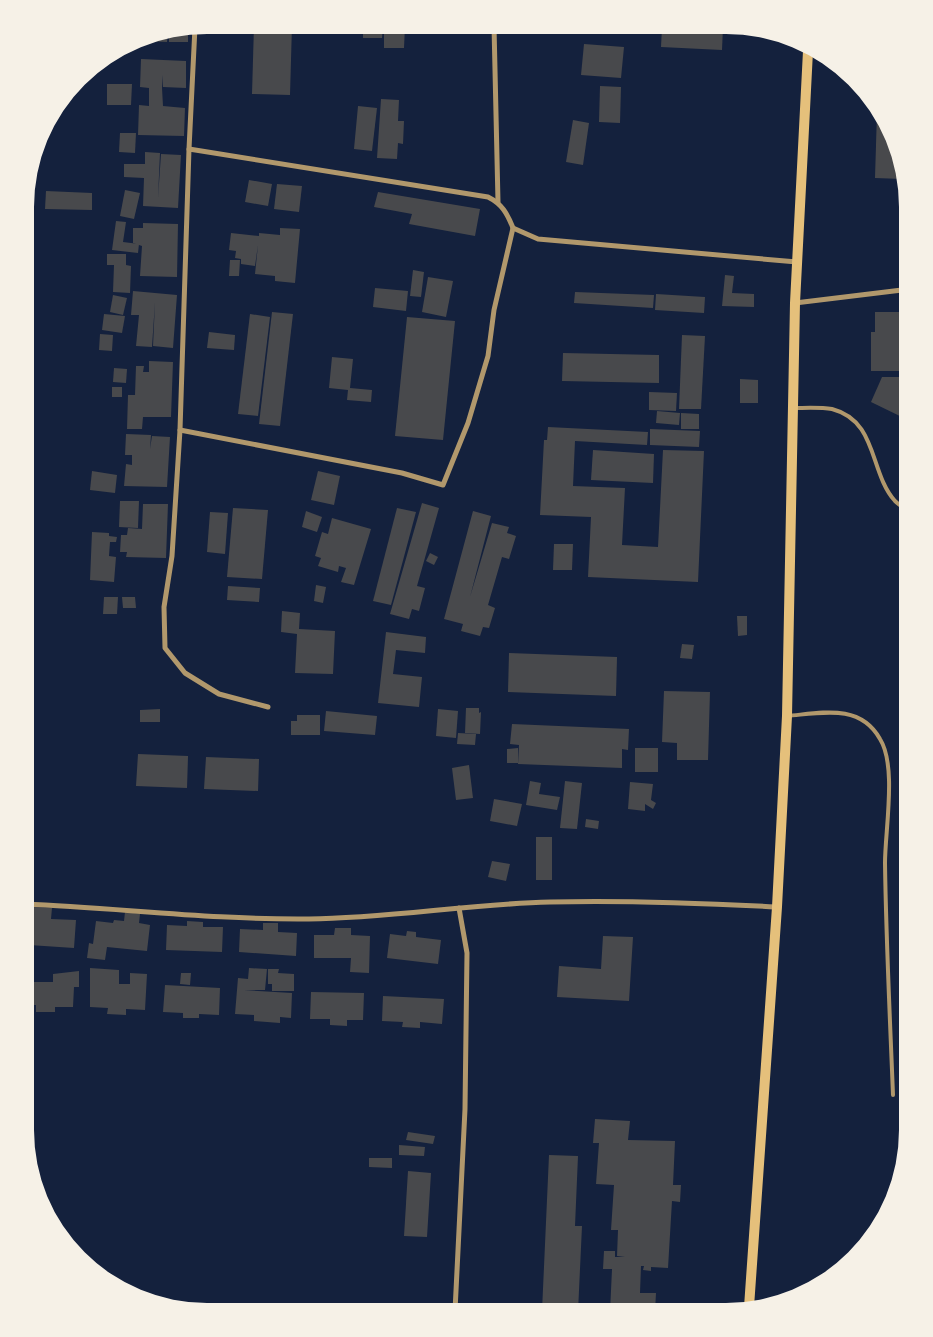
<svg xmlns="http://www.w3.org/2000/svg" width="933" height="1337" viewBox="0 0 933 1337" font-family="Mulish,sans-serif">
<rect width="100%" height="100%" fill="#14213d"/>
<!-- building -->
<g fill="#48494c">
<path d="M254,25H292L290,95L252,94Z"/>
<path d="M363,25L383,26L382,38H363Z"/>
<path d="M384,26H405L404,48H384Z"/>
<path d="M662,27H723L722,50L661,47Z"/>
<path d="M188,28V42H169V31Z"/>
<path d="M168,32L167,42L142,41V38L148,35Z"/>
<path d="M584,44L624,47L621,78L581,75Z"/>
<path d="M141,59L186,61V88L163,87V75L162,88L163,106L185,108L184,136L138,135L139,105L149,106V88L140,87Z"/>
<path d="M107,84H132L131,105H107Z"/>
<path d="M600,86L621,87L620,123L599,122Z"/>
<path d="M381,99L399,100L398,121H404L403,144L398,143L397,159L377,158Z"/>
<path d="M358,106L377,108L372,151L354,149Z"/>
<path d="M877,112L889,127L902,179L875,178Z"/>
<path d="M573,120L589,123L583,165L566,162Z"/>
<path d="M120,133H136L135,153L119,152Z"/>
<path d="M145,152L160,153L158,198L161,154L181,155L178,208L143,206L144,178L124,177V164H145Z"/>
<path d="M249,180L272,184L268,206L245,202Z"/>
<path d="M277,184L302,186L299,212L274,209Z"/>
<path d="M125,190L140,193L134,219L120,216Z"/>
<path d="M46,191L92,193V210L45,209Z"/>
<path d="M378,192L480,209L475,236L409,224L412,214L374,207Z"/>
<path d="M116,221L126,222L123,242L139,244L138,253L112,250Z"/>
<path d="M143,223L178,224L177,277L140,276L142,246L133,243V228H143Z"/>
<path d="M280,228L300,229L295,283L275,281V276L255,274L258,245L255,266L241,264V259L235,258L236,251L229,250L231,233L259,236V233L280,235Z"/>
<path d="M107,254H126V265L131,266L130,293L113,292L114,265H107Z"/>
<path d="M230,260H240L239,276H229Z"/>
<path d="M413,270L424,272L421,297L410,296Z"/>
<path d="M725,275L734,276L732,293L754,294V307L722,306Z"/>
<path d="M428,277L453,281L446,317L422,312Z"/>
<path d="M375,288L408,291L406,311L373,307Z"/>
<path d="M133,291L177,295L173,348L153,346L155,302L152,347L136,346L139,315H131Z"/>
<path d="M575,292L654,295L653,308L574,303Z"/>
<path d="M656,294L705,297L704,313L655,310Z"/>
<path d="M113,295L127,298L123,315L110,312Z"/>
<path d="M272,312L293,314L280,426L259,424Z"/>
<path d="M875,312H908V371H871V332H875Z"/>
<path d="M104,314L125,316L122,333L102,330Z"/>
<path d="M250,314L270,317L258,416L238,414Z"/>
<path d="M407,317L455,321L443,440L395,436Z"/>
<path d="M209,332L235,335L234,350L207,348Z"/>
<path d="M100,334L113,335L112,351L99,350Z"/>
<path d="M682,335L705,336L701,409H679Z"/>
<path d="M563,353L659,355V383L562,381Z"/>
<path d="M332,357L353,359L350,388L372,390L371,402L347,400L348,390L329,388Z"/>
<path d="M149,361L173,362L171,417H143L142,429H127L128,395H135L136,366H144L143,372H149Z"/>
<path d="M114,368L127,369L126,383L113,382Z"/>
<path d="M882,377H908V420L871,402Z"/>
<path d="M740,379L758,380V403H740Z"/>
<rect x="112" y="387" width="10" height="10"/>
<path d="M649,392L677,393L676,411L649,410Z"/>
<path d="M657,411L680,413L679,425L656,423Z"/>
<path d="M681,413L699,414V429H681Z"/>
<path d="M548,427L648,432L647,445L575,441L573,486L625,488L622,545L658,547L663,450L704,451L698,582L588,577L591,517L540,515L544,440H547Z"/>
<path d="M650,429L700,431L699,447L650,445Z"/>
<path d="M126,434L151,435L150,449L152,436L170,437L167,487L124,486L126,464L132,465V455H125Z"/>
<path d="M593,450L654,454L653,483L591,480Z"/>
<path d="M92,471L117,475L115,493L90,490Z"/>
<path d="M318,471L340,476L334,505L311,500Z"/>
<path d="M120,501H139L138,528L119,527Z"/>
<path d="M422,503L439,508L417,586L425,588L419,611L412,609L409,619L390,614Z"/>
<path d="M143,504H168L166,558L126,557L127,552H120L121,535H127L128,528L142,529Z"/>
<path d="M233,508L268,510L262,579L227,577Z"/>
<path d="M397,508L416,512L391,605L373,601Z"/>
<path d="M306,511L322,517L317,532L302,527Z"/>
<path d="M473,511L491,516L470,597L492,523L509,527L507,533L516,536L509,559L502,557L488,605L495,608L489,628L483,627L480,636L461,631L463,624L444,619Z"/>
<path d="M210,512L228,513L225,554L207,552Z"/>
<path d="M332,518L371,529L354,585L341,582L346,568L339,566L338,572L318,566L321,558L315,556L322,532L328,534Z"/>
<path d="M92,532L109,533V536L117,537L116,542H110L109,556L116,557L114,582L90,580Z"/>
<path d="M554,544H573L572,570H553Z"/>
<path d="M430,553L438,557L434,565L426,561Z"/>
<path d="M316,585L326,587L323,603L314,601Z"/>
<path d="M228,586L260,588L259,602L227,600Z"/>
<path d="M104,597H118L117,614H103Z"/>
<path d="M122,597H135L136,608H123Z"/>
<path d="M282,611L300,613L299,629L335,631L333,674L295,673L297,634L281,632Z"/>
<path d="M737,616H747V635L738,636Z"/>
<path d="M386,632L426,637L425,653L396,650L393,674L422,677L419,707L378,703Z"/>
<path d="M682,644L694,645L692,659L680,658Z"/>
<path d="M509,653L617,657L616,696L508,692Z"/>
<path d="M664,691L710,692L708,760H677V743L662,742Z"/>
<path d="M466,708H479V713L481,712L480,734L465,733Z"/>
<path d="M160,709V722H140V710Z"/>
<path d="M438,709L458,711L456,738L436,736Z"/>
<path d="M326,711L377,716L375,735L324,731Z"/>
<path d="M297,715H320V735H291V721H297Z"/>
<path d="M512,724L629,729L628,750L622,749V768L518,764L519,745L510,744Z"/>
<path d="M458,733L476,734L475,745L457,744Z"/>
<path d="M518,748V763H507V749Z"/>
<rect x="635" y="748" width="23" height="24"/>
<path d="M138,754L188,756L187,788L136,786Z"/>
<path d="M206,757L259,759L258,791L204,789Z"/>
<path d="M469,765L473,798L456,800L452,768Z"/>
<path d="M530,781L541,783L539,794L560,797L557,810L526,805Z"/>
<path d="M565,781L582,783L577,829L560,828Z"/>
<path d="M630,782L653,784L651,800L656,803L653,809L645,804V811L628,809Z"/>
<path d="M494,799L522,804L517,826L490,821Z"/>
<path d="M586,819L599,821L598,829L585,827Z"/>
<rect x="536" y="837" width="16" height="43"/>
<path d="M492,861L510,864L506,881L488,877Z"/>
<path d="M33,907L52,908L51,919L76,920L74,948L29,945V955H25V919L33,920Z"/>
<path d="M125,912L140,914L139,923L150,925L147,951L107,947L105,960L87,958L89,943L93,944L96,921L113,923L114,920L124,921Z"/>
<path d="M187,921L203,922V927H223L222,952L166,950L167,925L187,926Z"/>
<path d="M263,923H278V932L297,933L296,956L239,952L240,929L263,930Z"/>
<path d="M335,928H351V935L370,936L369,973L350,972L351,958H314V935H334Z"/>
<path d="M407,931L416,932V937L441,940L438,964L387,958L390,934L406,936Z"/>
<path d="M603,936L633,937L629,1001L557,997L559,966L601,969Z"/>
<path d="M90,968L119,970V984H130V973L147,974L145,1010L126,1009V1015L107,1014L108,1008L90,1007Z"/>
<path d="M249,968L267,969L265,990H244L292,993L291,1018L280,1017V1023L254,1021V1015L235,1014L238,978L248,979Z"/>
<path d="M268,969H279L278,973L294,974V991H272V984H268Z"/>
<path d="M25,970H34V982H53V974L79,971V987H74L73,1007H55V1012H36V1005H25Z"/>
<path d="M181,973H191L190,985L180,984Z"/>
<path d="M165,985L220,988L219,1015L199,1014V1018H183V1013L163,1012Z"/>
<path d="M311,992L364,993L363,1020H347V1026L330,1025V1019H310Z"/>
<path d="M383,996L444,999L442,1024L420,1022V1028L402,1027L403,1022L382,1021Z"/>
<path d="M595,1119L630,1121L628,1140L675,1141L673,1185H681L680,1202L672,1201L668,1268L651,1267V1271L643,1270L644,1266H641L640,1293H656L655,1312H610L612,1269H603L604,1251H615V1257H625L617,1256L618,1230H611L614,1185L596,1184L599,1143H593Z"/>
<path d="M408,1132L435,1136L433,1144L406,1140Z"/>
<path d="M399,1145L425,1147L424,1156L399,1155Z"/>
<path d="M549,1155L578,1156L575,1226H582L578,1312L542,1311Z"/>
<path d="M369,1158H392V1168L369,1167Z"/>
<path d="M408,1171L431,1173L427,1237L404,1236Z"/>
</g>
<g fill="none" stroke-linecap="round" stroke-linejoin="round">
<!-- service -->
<g stroke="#b1986c" stroke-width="4">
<path d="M793,408C805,408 820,407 832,409C878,421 869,472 895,501C899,505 904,508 908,511"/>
<path d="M787,716C821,713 860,703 880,739C897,766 885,830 885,863C886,940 890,1018 893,1095"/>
</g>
<!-- minor -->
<g stroke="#b1986c" stroke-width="5">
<path d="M494,26L498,202"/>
<path d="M189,149L195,27"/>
<path d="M795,303L902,290L908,281"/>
<path d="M180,430L402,473L443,485L468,423L488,356L494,310L513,228"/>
<path d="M268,707L219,694L185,673L165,648L164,607L172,556L180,430L189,149L488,197C502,204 507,213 513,228L538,239L797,262"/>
<path d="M25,904C120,908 214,920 309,919C389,918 469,904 550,902C626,900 701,903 777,907"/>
<path d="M455,1311L465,1109L467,953L459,908"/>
</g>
<!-- secondary -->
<path stroke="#e5c07b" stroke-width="10" d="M749,1307L777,907L787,716L795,303L808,51"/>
</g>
<!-- crop -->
<path d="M0 0H933V1337H0ZM207 34H726A173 173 0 0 1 899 207V1130A173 173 0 0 1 726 1303H207A173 173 0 0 1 34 1130V207A173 173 0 0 1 207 34Z" fill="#f6f1e7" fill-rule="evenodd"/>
</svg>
